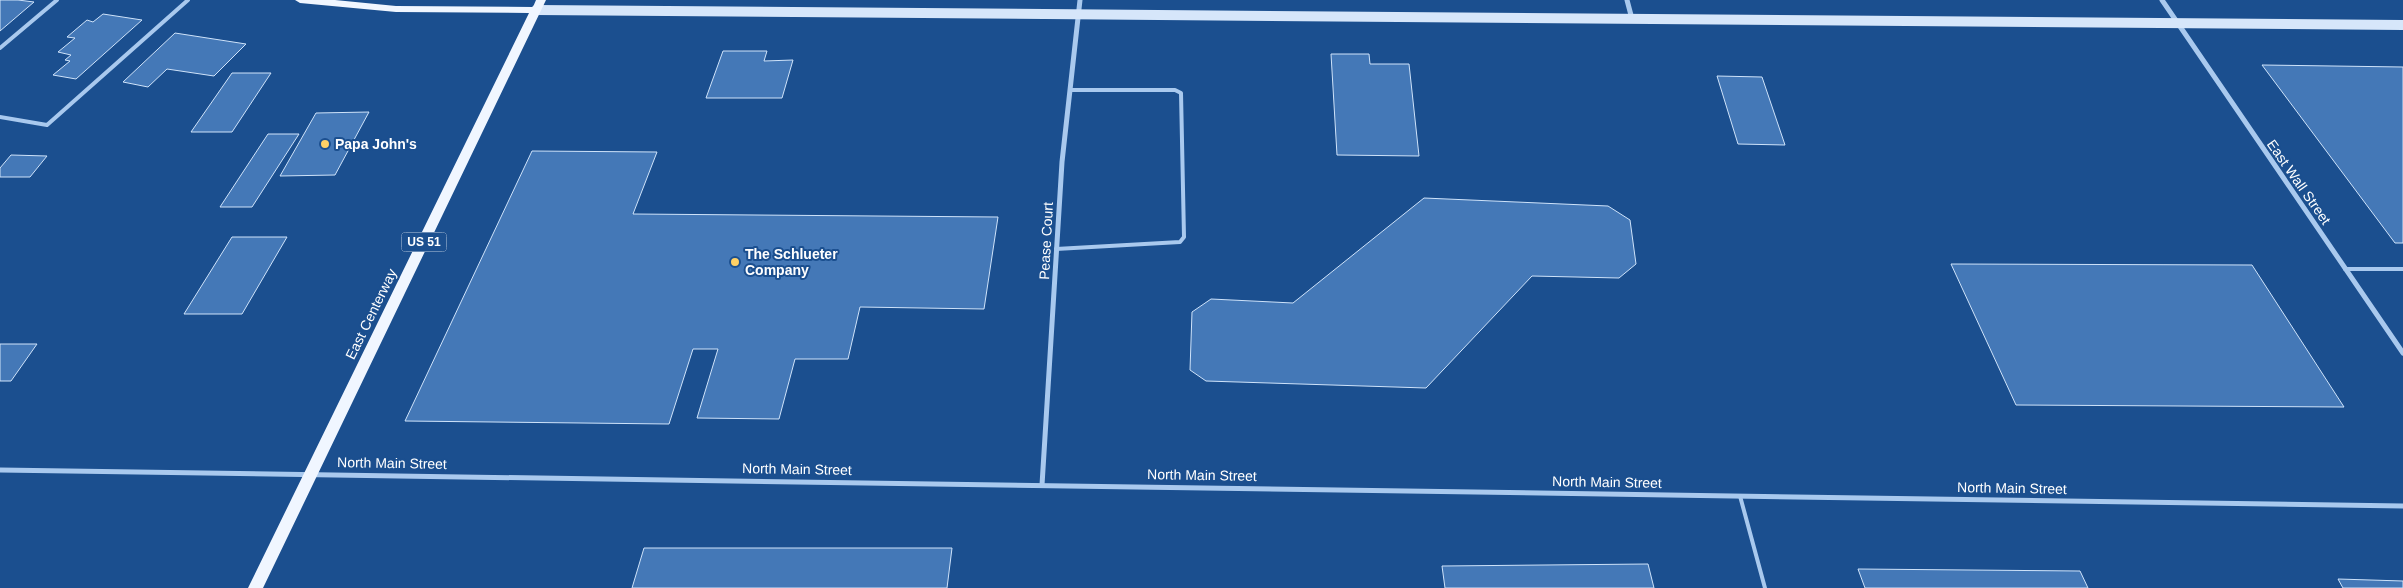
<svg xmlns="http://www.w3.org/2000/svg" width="2403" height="588" viewBox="0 0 2403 588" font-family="Helvetica,sans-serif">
<rect width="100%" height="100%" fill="#1b4f8f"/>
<!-- building -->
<g fill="#4478b7" stroke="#cfe3fa">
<path d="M0,0H18L34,2L0,31Z"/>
<path d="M103,14L142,20L76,79L53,75L70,61L65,60L71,55L58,52L75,38L67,37L87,20L93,22Z"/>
<path d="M175,33L246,44L214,76L167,69L148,87L123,82Z"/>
<path d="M723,51H767L764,61L793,60L782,98H706Z"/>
<path d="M1331,54H1369L1370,64H1409L1419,156L1337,155Z"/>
<path d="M2262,65L2403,67V243H2395Z"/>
<path d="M232,73H271L232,132H191Z"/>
<path d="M1717,76L1762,77L1785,145L1738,144Z"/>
<path d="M369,112L335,175L280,176L316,113Z"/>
<path d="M268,134H299L252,207H220Z"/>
<path d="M532,151L657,152L633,214L998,217L984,309L860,307L848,359H795L779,419L697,418L718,349H693L669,424L405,421Z"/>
<path d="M11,155L47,156L30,177H0V168Z"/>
<path d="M1424,198L1608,206L1630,220L1636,264L1619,278L1532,276L1426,388L1206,381L1190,370L1192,312L1211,299L1293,303Z"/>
<path d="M232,237H287L242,314H184Z"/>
<path d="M1951,264L2252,265L2344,407L2016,405Z"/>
<path d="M0,344H37L11,381H0Z"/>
<path d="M644,548H952L947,588H632Z"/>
<path d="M1648,564L1654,588H1445L1442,566Z"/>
<path d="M1858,569L2080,571L2088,588H1865Z"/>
<path d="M2338,579L2403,581V588H2343Z"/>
</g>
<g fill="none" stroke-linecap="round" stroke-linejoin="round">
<!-- lane -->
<g stroke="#a9c9ee" stroke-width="4">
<path d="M0,48L57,0"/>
<path d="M0,117L47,125L188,0"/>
<path d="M1056,249L1180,242L1184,237L1181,93L1175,90H1070"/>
<path d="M2345,269H2403"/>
<path d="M1740,496L1765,588"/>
</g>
<!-- street -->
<g stroke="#a9c9ee" stroke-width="5">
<path d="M1627,0L1632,19"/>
<path d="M2162,0L2403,353"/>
<path d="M0,470L2403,506"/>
<path d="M1042,485L1062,162L1080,0"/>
</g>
<!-- secondary -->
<path stroke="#d6e6fa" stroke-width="10" d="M536,10L2403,25"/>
<!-- primary -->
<path fill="#f0f6ff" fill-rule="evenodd" d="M295,0H335L396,6L533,7L536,0H546L263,588H248L529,13L396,12L300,3Z"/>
</g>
<!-- markers -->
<g fill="#ffd166" stroke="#1b4f8f" stroke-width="2">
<circle cx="325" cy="144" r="5"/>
<circle cx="735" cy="262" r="5"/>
</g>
<g text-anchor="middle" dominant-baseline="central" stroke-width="4" stroke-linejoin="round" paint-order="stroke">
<!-- shield labels -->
<rect fill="#1b4f8f" stroke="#bbcadd" stroke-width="1" x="401.5" y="232.5" width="45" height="19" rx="4"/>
<g font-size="12" font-weight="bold" fill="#fff">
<text x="424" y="242">US 51</text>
</g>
<!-- poi labels -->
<g font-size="14" font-weight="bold" fill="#fff" stroke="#1b4f8f" text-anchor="start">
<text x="335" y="144">Papa John's</text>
<text x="745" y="254">The Schlueter<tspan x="745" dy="16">Company</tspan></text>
</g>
<!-- street labels -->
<g font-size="14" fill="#fff" stroke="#1b4f8f">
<text transform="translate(2299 182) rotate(55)">East Wall Street</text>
<text transform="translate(1046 241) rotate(-87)">Pease Court</text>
<text transform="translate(371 314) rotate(-64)">East Centerway</text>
<text transform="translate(392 463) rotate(1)">North Main Street</text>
<text transform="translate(797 469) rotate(1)">North Main Street</text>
<text transform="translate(1202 475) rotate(1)">North Main Street</text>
<text transform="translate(1607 482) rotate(1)">North Main Street</text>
<text transform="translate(2012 488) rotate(1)">North Main Street</text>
</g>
</g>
</svg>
